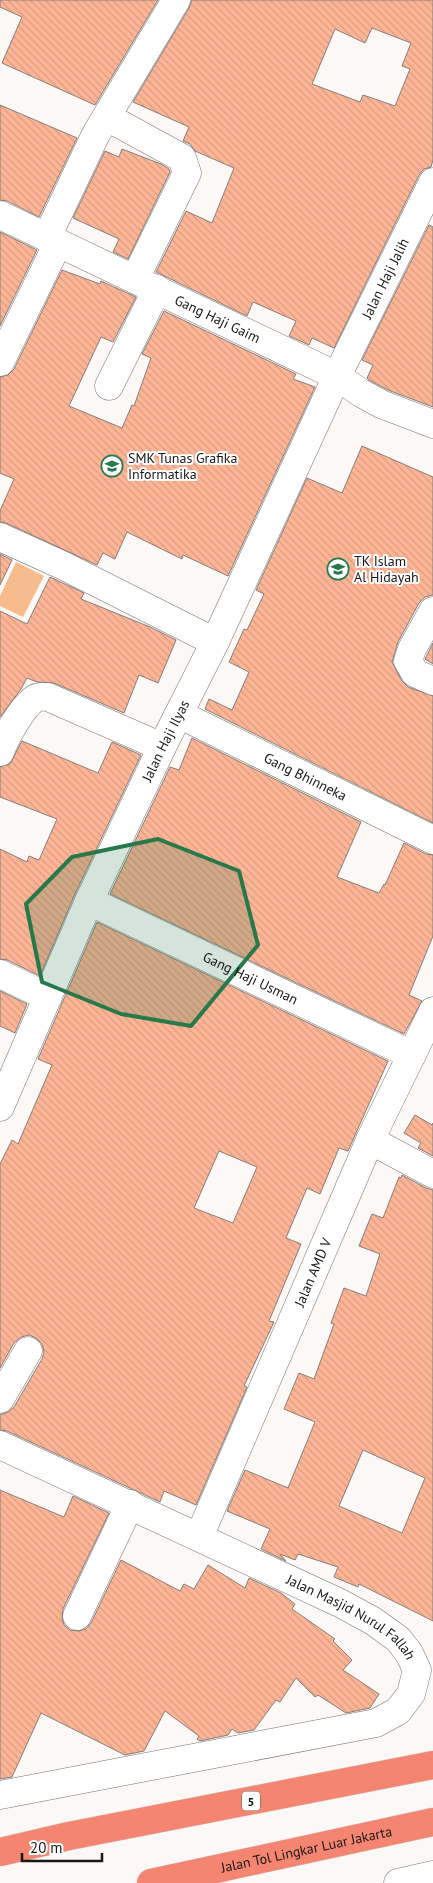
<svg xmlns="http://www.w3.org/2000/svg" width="433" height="1883" viewBox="0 0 433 1883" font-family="'PT Sans',sans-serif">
<defs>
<pattern id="building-back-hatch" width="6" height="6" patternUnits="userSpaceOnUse" patternTransform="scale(1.25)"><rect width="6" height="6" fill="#feb596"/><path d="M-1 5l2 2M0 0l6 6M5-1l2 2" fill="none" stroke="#d99b81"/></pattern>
</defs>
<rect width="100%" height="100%" fill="#fcf8f5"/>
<!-- garden -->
<path fill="#f7bc8d" d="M16,562L44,576L23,617L0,606V596Z"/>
<!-- building -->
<g fill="url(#building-back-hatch)" stroke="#837e7c" fill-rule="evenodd">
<path d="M0,0H158L95,105L2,63L22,17L0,7Z"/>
<path d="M192,0H433V160L431,167L424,169L419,175L334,348L312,338L309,345L289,336L296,321L253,302L247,316L156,272L186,211L212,223L234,168L195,151L190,144L183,141L189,127L133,102L189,8ZM372,28L411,43L402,66L410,69L395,106L363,95L360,102L312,84L335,29L365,43Z"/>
<path d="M0,105L77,138L39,217L7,201L0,200Z"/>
<path d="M122,149L161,164L169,169L170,172L128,259L113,252L119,239L73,218L105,151L119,157Z"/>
<path d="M429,225L433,227V407L388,390L369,380L367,378L373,365L362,360Z"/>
<path d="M0,232L37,250L0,326Z"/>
<path d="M62,270L100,284L101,281L136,297L113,342L101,337L69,406L122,428L132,405L134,406L151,358L142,354L164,311L296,374L293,379L315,387L228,576L183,555L182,559L127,532L115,559L103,553L97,565L6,523L0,522V511L14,479L0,473V377L8,375L14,369Z"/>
<path d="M362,446L433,477V595L425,597L419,603L398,642L392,662L402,681L408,687L433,696V823L205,709L209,699L232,710L249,672L229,662L244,629L247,630L264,594L256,590L307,478L342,493Z"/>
<path d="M0,554L12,560L0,585Z"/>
<path d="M50,577L84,593L81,599L150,627L176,640L158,683L139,675L124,713L54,683L37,682L27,678L21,689L0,717V611L27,624Z"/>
<path d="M433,643V664L425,659Z"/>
<path d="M192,738L361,822L337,877L379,893L384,884L385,885L404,843L426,854L433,855V936L409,995L422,1001L404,1034L110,894L170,767L179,770Z"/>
<path d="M22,741L98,773L112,742L141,755L75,894L40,976L7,960L0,959V849L27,862L29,856L39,860L57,819L0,797V767L10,764Z"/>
<path d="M97,922L388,1061L348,1151L339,1148L320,1194L307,1188L286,1238L301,1244L269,1321L274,1322L244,1386L247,1387L196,1505L164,1491L160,1502L7,1431L0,1430V1415L8,1412L14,1407L42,1359L44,1352L42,1344L36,1338L29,1335L21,1337L14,1343L0,1368V1164L12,1140L18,1144L52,1065L38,1059ZM219,1151L257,1167L233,1223L194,1208Z"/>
<path d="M0,991L27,1004L15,1033L0,1026Z"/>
<path d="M415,1115L432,1125L433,1123V1156L418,1148L421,1143L404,1133Z"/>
<path d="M402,1175L426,1188L433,1190V1621L359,1584L358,1587L334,1577L338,1567L298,1554L295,1560L280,1554L286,1561L261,1549L270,1529L227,1511L245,1470L288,1488L315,1422L284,1409L299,1373L314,1379L334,1324L331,1323L344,1288L366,1296L380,1254L359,1246L372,1214L383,1218L399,1177L401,1178ZM363,1450L425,1478L402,1533L339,1506Z"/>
<path d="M0,1490L64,1517L73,1496L109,1513L63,1609L62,1618L64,1625L70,1630L79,1631L86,1629L91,1623L121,1560L180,1591L184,1584L194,1589L208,1565L245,1588L249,1578L281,1593L295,1604L292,1609L335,1639L333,1641L352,1660L343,1670L379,1694L370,1708L346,1713L318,1695L315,1697L296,1678L280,1702L276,1700L254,1730L238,1733L232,1729L228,1735L200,1741L197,1739L199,1736L165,1711L144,1751L125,1755L41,1713L12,1777L0,1779Z"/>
</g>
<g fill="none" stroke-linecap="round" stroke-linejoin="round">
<!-- minor casing -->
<g stroke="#767270" stroke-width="29">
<g id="minor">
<path d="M107,117L182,158L187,173L135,279"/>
<path id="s1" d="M0,215L337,376L361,393L381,404L433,424"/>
<path d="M47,237L96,134L176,0"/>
<path d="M0,362L58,243"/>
<path d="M109,386L157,289"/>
<path d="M0,537L64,566L215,642"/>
<path d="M433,611L412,649L408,661L415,673L433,681"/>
<path id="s2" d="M179,714L433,840"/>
<path d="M0,752C5,738 23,705 36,698C40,696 43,697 48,697L162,747"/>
<path id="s3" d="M89,901L412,1055"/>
<path d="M0,974L48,997"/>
<path id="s4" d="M0,1107L89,901L162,747L215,642L337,376L433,182"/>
<path d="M370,1140L433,1174"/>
<path d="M0,1399L28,1351"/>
<path id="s5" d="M0,1445L342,1604L373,1621L398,1639L409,1653L417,1670L411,1694L398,1711L376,1723L0,1795"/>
<path id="s6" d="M199,1537L370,1140L433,1011"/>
<path d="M77,1616L130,1504"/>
<path d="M398,1883L433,1875"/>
</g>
</g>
<!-- highway casing -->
<g stroke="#d6d5d5" stroke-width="29">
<g id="highway">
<path d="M0,1852L69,1836L433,1765"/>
<path id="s7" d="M151,1883L433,1822"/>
</g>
</g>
<!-- minor -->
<use href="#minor" stroke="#fff" stroke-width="28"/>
<!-- highway -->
<use href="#highway" stroke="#f38571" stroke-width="28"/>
</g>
<!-- marked area -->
<path fill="#27794b" fill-opacity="0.2" stroke="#27794b" stroke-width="4" stroke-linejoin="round" d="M158,839L239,871L258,945L191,1026L121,1014L42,982L26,904L72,857Z"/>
<!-- icons -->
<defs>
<g id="school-ring" transform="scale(1.125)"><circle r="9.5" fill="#fff" stroke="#27794b" stroke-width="1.5"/><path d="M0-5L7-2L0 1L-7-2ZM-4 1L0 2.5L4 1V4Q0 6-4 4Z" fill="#27794b"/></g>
</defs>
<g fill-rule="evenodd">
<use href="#school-ring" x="112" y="466"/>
<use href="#school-ring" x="338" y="569"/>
</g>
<g text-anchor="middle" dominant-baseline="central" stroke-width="4" stroke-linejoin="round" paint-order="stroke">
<!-- shield labels -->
<rect fill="#fff" stroke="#5e5d5c" stroke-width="1" x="242" y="1791.5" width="18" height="19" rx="4"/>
<g font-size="12" font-weight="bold" fill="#191716">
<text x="251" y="1801">5</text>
</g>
<!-- street labels -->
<g font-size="14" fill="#191716" stroke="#fff">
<text stroke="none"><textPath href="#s4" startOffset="914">Jalan Haji Jalih</textPath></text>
<text stroke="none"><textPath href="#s1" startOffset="241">Gang Haji Gaim</textPath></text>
<text stroke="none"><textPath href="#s4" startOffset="402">Jalan Haji Ilyas</textPath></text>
<text stroke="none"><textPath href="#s2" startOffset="141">Gang Bhinneka</textPath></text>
<text stroke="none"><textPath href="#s3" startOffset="179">Gang Haji Usman</textPath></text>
<text stroke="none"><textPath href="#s6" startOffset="288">Jalan AMD V</textPath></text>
<text stroke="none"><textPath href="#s5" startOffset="392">Jalan Masjid Nurul Fallah</textPath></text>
<text stroke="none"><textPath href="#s7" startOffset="159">Jalan Tol Lingkar Luar Jakarta</textPath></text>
</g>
<!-- poi labels -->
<g font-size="14" fill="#191716" stroke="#fff" text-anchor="start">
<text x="128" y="458">SMK Tunas Grafika<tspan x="128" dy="16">Informatika</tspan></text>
<text x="354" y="561">TK Islam<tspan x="354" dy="16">Al Hidayah</tspan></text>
</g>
</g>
<!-- scale -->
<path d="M22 1853v8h80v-8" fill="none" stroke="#191716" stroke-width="2.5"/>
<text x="30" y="1853" font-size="15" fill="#191716" stroke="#ffffff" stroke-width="4" paint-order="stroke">20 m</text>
</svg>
